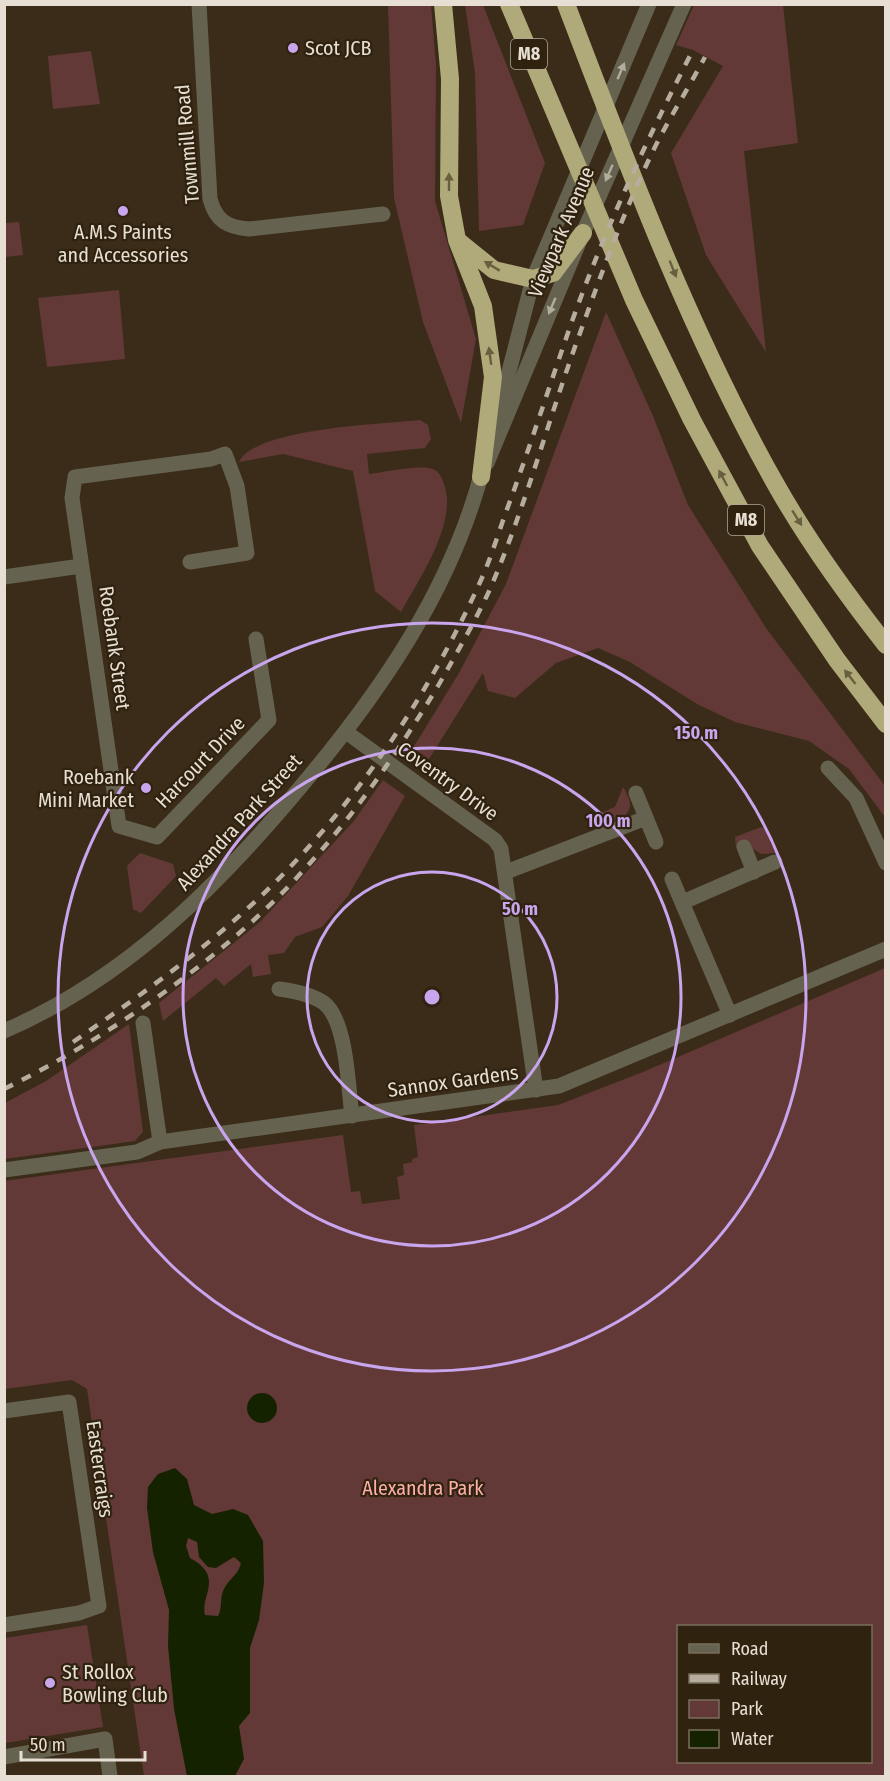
<svg xmlns="http://www.w3.org/2000/svg" width="890" height="1781" viewBox="0 0 890 1781" font-family="'Fira Sans Condensed',sans-serif">
<rect width="100%" height="100%" fill="#3a2c19"/>
<!-- green -->
<g fill="#633937" fill-rule="evenodd">
<path d="M388,5H431L436,65L435,201L476,339L461,423L423,322L394,198Z"/>
<path d="M465,5H483L545,163L523,225L479,231L475,73Z"/>
<path d="M694,5H783L798,143L744,151L766,352L706,255L671,153L723,66L693,50L676,45Z"/>
<path d="M91,51L100,104L53,109L48,56Z"/>
<path d="M19,222L23,255L5,257V223Z"/>
<path d="M119,290L125,359L47,367L38,298Z"/>
<path d="M606,312L653,416L688,505L766,628L885,786V817L849,769L809,741L735,722L697,704L630,662L598,648L556,663L515,698L488,691L483,673L429,759L413,748L459,673L506,584Z"/>
<path d="M420,420L428,425L431,439L425,448L367,454L369,474C383,472 422,464 433,469C440,472 441,477 444,484C458,523 419,579 401,612L375,591L353,471L283,454L239,462C255,428 384,424 420,420Z"/>
<path d="M383,780L405,796L348,896L322,927L295,937L284,953L268,955L271,974L253,977L251,964L224,986L216,978L163,1021L159,1003L260,922L353,822Z"/>
<path d="M623,787C641,815 621,818 598,827L593,816L615,807Z"/>
<path d="M761,827L765,828L775,853L761,854L753,849L750,842L736,848L735,837Z"/>
<path d="M140,853L173,864L176,876L141,913L133,909L127,866Z"/>
<path d="M885,968V1776H144L87,1389L72,1380L5,1389L4,1181L343,1135L351,1192L360,1191L362,1204L400,1199L397,1177L404,1175L403,1164L412,1162V1159L418,1157L414,1125L558,1105L643,1072ZM678,1626H870V1762H678Z"/>
<path d="M129,1024L143,1132L135,1141L5,1159V1103L46,1081Z"/>
<path d="M87,1625L103,1727L5,1743V1638Z"/>
</g>
<!-- water -->
<g fill="#152200" fill-rule="evenodd">
<circle cx="262" cy="1408" r="15"/>
<path d="M175,1468L187,1479L194,1505L212,1514L233,1509L248,1515L263,1541L264,1583L259,1620L250,1648V1713L239,1726L244,1759L235,1776H187L174,1709L168,1646L169,1610L153,1552L147,1508L148,1487L158,1474ZM188,1538L197,1542L199,1557L208,1567L216,1568L234,1557L241,1563C238,1575 231,1577 225,1587C219,1596 223,1607 218,1616L205,1615C200,1595 225,1577 190,1558L186,1546Z"/>
</g>
<g fill="none" stroke-linecap="round" stroke-linejoin="round">
<!-- minor -->
<g stroke="#65634f" stroke-width="15">
<path d="M199,4L210,199C216,221 227,227 249,229L383,214"/>
<path d="M493,433L533,279L649,4"/>
<path d="M487,463L583,233L684,4"/>
<path d="M190,562L247,553L237,486L225,454L211,459L75,477L72,498L119,826L157,837L269,720L256,639"/>
<path d="M4,577L81,566"/>
<path d="M346,732L495,840L501,849L536,1090"/>
<path d="M828,768L856,798L886,863"/>
<path d="M636,793L656,842"/>
<path d="M744,847L754,872"/>
<path d="M506,872L646,818"/>
<path d="M672,879L730,1015"/>
<path d="M683,902L775,862"/>
<path d="M279,989C295,991 311,994 324,1003C347,1021 348,1087 352,1116"/>
<path d="M143,1023L160,1142"/>
<path d="M4,1031C126,979 220,884 303,784C382,690 452,588 483,468"/>
<path d="M4,1170L137,1152L160,1142L559,1086L886,949"/>
<path d="M4,1411L69,1402L99,1606L79,1613L4,1625"/>
<path d="M4,1757L105,1739L110,1776"/>
</g>
<!-- highway -->
<g stroke="#b0a979" stroke-width="18">
<path d="M443,4L450,79L449,196L457,240L483,306L493,377L481,477"/>
<path d="M509,4L634,300L692,420L760,546L837,660L886,724"/>
<path d="M566,4C628,167 690,332 775,483C807,540 846,594 886,645"/>
<path d="M458,241L494,270L533,279L553,273L583,233"/>
</g>
<!-- rail -->
<g stroke="#b7ad9f" stroke-width="4.5" stroke-dasharray="10 10" stroke-linecap="butt">
<path d="M73,1042C150,989 228,933 292,865C370,783 435,682 481,580C491,558 498,534 506,512C529,450 549,387 571,324C605,229 647,139 693,50"/>
<path d="M4,1089C105,1040 226,956 301,873C354,816 398,752 438,686C456,654 475,622 490,589C526,506 549,417 580,333C602,272 624,211 652,153C668,120 688,89 705,57"/>
</g>
</g>
<!-- one-way arrows -->
<defs><path id="oneway-solid" d="M-6-.8H1V-3.2L6.5 0L1 3.2V.8H-6Z" transform="scale(1.5)"/></defs>
<g fill="#b3ad9e">
<use href="#oneway-solid" transform="translate(621 71) rotate(-67)"/>
<use href="#oneway-solid" transform="translate(609 173) rotate(114)"/>
<use href="#oneway-solid" transform="translate(552 306) rotate(113)"/>
</g>
<g fill="#695f3f">
<use href="#oneway-solid" transform="translate(449 182) rotate(-90)"/>
<use href="#oneway-solid" transform="translate(492 266) rotate(-149)"/>
<use href="#oneway-solid" transform="translate(673 269) rotate(68)"/>
<use href="#oneway-solid" transform="translate(490 356) rotate(-98)"/>
<use href="#oneway-solid" transform="translate(723 478) rotate(-118)"/>
<use href="#oneway-solid" transform="translate(797 518) rotate(58)"/>
<use href="#oneway-solid" transform="translate(850 677) rotate(-128)"/>
</g>
<!-- distance rings -->
<g fill="none" stroke="#c9a5ee" stroke-width="3">
<circle cx="432" cy="997" r="125"/>
<circle cx="432" cy="997" r="249"/>
<circle cx="432" cy="997" r="374"/>
</g>
<!-- markers -->
<g fill="#c9a5ee" stroke="#2f220f" stroke-width="2">
<circle cx="293" cy="48" r="6"/>
<circle cx="123" cy="211" r="6"/>
<circle cx="146" cy="788" r="6"/>
<circle cx="50" cy="1683" r="6"/>
</g>
<g text-anchor="middle" dominant-baseline="central" stroke-width="4.5" stroke-linejoin="round" paint-order="stroke">
<!-- shield labels -->
<g fill="#2f220f" stroke="#b0a698" stroke-width="1.5">
<rect x="511" y="39" width="36" height="30" rx="4.5"/>
<rect x="728" y="505" width="36" height="30" rx="4.5"/>
</g>
<g font-size="18" font-weight="bold" fill="#e7dfd3">
<text x="529" y="54">M8</text>
<text x="746" y="520">M8</text>
</g>
<!-- poi labels -->
<g font-size="20" fill="#e7dfd3" stroke="#2f220f" text-anchor="start">
<text x="305" y="48">Scot JCB</text>
<text x="123" y="232" text-anchor="middle">A.M.S Paints<tspan x="123" dy="23">and Accessories</tspan></text>
<text x="134" y="777" text-anchor="end">Roebank<tspan x="134" dy="23">Mini Market</tspan></text>
<text x="62" y="1672">St Rollox<tspan x="62" dy="23">Bowling Club</tspan></text>
</g>
<!-- street labels -->
<g font-size="20" fill="#e7dfd3" stroke="#2f220f">
<text transform="translate(187 144) rotate(-95)">Townmill Road</text>
<text transform="translate(561 232) rotate(-67)">Viewpark Avenue</text>
<text transform="translate(115 648) rotate(82)">Roebank Street</text>
<text transform="translate(200 762) rotate(-46)">Harcourt Drive</text>
<text transform="translate(448 781) rotate(36)">Coventry Drive</text>
<text transform="translate(239 822) rotate(-48)">Alexandra Park Street</text>
<text transform="translate(453 1081) rotate(-8)">Sannox Gardens</text>
<text transform="translate(100 1469) rotate(82)">Eastercraigs</text>
</g>
<!-- park labels -->
<g font-size="20" fill="#feaea8" stroke="#2f220f">
<text x="423" y="1488">Alexandra Park</text>
</g>
</g>
<circle cx="432" cy="997" r="9" fill="#c9a5ee" stroke="#2f220f" stroke-width="3"/>
<g font-size="18" text-anchor="middle" font-weight="bold" fill="#c9a5ee" stroke="#2f220f" stroke-width="4.5" stroke-linejoin="round" paint-order="stroke">
<text x="696" y="739">150 m</text>
<text x="608" y="827">100 m</text>
<text x="520" y="915">50 m</text>
</g>
<!-- border -->
<rect width="890" height="1781" fill="none" stroke="#e7dfd3" stroke-width="12"/>
<!-- legend -->
<rect x="677" y="1625" width="195" height="138" fill="#2f220f" stroke="#796e5d" stroke-width="1.5"/>
<rect x="689" y="1644" width="30" height="9" fill="#65634f" stroke="#796e5d" stroke-width="1.5"/>
<text x="731" y="1655" font-size="18" fill="#e7dfd3">Road</text>
<rect x="689" y="1674" width="30" height="9" fill="#b7ad9f" stroke="#796e5d" stroke-width="1.5"/>
<text x="731" y="1685" font-size="18" fill="#e7dfd3">Railway</text>
<rect x="689" y="1700" width="30" height="18" fill="#633937" stroke="#796e5d" stroke-width="1.5"/>
<text x="731" y="1715" font-size="18" fill="#e7dfd3">Park</text>
<rect x="689" y="1730" width="30" height="18" fill="#152200" stroke="#796e5d" stroke-width="1.5"/>
<text x="731" y="1745" font-size="18" fill="#e7dfd3">Water</text>
<!-- scale -->
<path d="M21 1751v9h124v-9" fill="none" stroke="#e7dfd3" stroke-width="3"/>
<text x="30" y="1751" font-size="18" fill="#e7dfd3" stroke="#2f220f" stroke-width="4.5" paint-order="stroke">50 m</text>
</svg>
